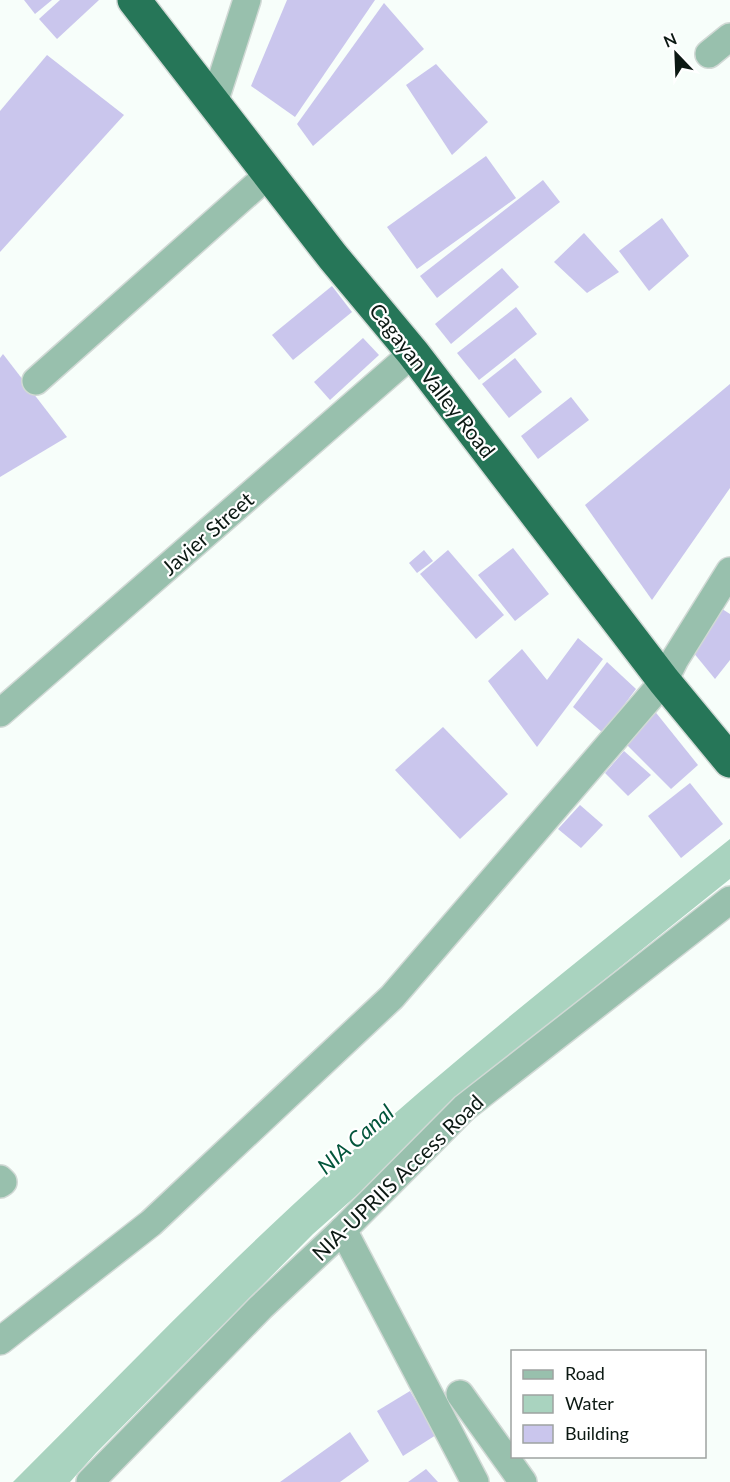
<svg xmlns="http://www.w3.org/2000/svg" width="730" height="1482" viewBox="0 0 730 1482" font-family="Lato,sans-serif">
<rect width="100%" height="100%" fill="#f7fefa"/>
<!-- water -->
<path fill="#a9d3bf" d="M730,839V879L559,1016L313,1234L96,1453L70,1482H13C118,1377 221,1269 331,1170C459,1054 595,947 730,839Z"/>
<!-- building -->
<g fill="#cac6ed">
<path d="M24,0H52L35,14Z"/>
<path d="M60,0H99L57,39L39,19Z"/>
<path d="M287,0H375L295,117L251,86Z"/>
<path d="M384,3L424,49L313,146L297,124Z"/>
<path d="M47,55L124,115L0,252V111Z"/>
<path d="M436,64L488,122L452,155L406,85Z"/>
<path d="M486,156L516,198L417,269L387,227Z"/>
<path d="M543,180L560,202L437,298L420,276Z"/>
<path d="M662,218L689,256L649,291L619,251Z"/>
<path d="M584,233L619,272L587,293L554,262Z"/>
<path d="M502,268L519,287L451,344L435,324Z"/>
<path d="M332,286L352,312L293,360L272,335Z"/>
<path d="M516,307L537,334L479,380L457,353Z"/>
<path d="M363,338L379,355L330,400L314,382Z"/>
<path d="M3,354L67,437L0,477V358Z"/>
<path d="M515,358L542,392L509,418L482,384Z"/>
<path d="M730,384V488L652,600L585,505Z"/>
<path d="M571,397L589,420L538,459L521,436Z"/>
<path d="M513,548L549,594L515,621L478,575Z"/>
<path d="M424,550L433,561L417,573L409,563Z"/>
<path d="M448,550L504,615L476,639L420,574Z"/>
<path d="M716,605L730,614V660L715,679L688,646Z"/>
<path d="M578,638L603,659L537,747L488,681L522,649L547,680Z"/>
<path d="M607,662L636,689L603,733L573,707Z"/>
<path d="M653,709L698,765L671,789L625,743Z"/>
<path d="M443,727L508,794L460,839L395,770Z"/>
<path d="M624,751L651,775L628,796L605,773Z"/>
<path d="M690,783L723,824L681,858L648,816Z"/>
<path d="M580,805L603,825L581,848L558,829Z"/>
<path d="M410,1391L436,1435L403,1456L377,1411Z"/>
<path d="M350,1432L369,1461L340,1482H280Z"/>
<path d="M426,1469L438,1482H408Z"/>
</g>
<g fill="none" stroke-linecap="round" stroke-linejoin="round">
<!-- minor casing -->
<g stroke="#d1d9d5" stroke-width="30">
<g id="minor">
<path d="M709,54L730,37"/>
<path d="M214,103L247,0"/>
<path d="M36,381L269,174"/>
<path d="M0,713L413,353"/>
<path d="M0,1179L3,1182L0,1184"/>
<path d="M343,1230L475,1482"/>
<path d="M0,1341L151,1223L392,997L664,681L675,659L730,571"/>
<path d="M460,1394L523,1482"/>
<path d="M90,1482L261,1307L343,1230L464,1108L730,900"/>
</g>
</g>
<!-- highway casing -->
<g stroke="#d1d9d5" stroke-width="36">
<path id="highway" d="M134,0L333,257L413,353L664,681L730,761"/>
</g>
<!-- minor -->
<use href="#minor" stroke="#98c0ad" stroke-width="27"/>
<!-- highway -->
<use href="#highway" stroke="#267658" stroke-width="33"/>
</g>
<g text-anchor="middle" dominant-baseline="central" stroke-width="4.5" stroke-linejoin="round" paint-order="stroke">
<!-- street labels -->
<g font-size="21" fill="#0c1913" stroke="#fff">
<text transform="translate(433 380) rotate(52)">Cagayan Valley Road</text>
<text transform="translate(207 533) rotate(-41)">Javier Street</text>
<text transform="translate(397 1177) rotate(-44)">NIA-UPRIIS Access Road</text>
</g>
<!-- water labels -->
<g font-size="22" font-style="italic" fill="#02553b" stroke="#fff">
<text transform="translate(355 1139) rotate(-41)">NIA Canal</text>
</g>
</g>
<!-- legend -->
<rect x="511" y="1350" width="195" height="108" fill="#ffffff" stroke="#9ea3a1" stroke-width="1.5"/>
<rect x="523" y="1370" width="30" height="9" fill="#98c0ad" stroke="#9ea3a1" stroke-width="1.5"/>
<text x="565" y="1380" font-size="18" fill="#0c1913">Road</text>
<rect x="523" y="1395" width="30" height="18" fill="#a9d3bf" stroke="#9ea3a1" stroke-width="1.5"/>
<text x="565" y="1410" font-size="18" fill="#0c1913">Water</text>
<rect x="523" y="1425" width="30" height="18" fill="#cac6ed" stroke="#9ea3a1" stroke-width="1.5"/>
<text x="565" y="1440" font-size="18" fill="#0c1913">Building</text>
<!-- north arrow -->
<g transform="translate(676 54) rotate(337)" stroke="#ffffff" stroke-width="4.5" paint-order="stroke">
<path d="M0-4.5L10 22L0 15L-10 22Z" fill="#0c1913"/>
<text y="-9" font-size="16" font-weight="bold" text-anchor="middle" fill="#0c1913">N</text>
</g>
</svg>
